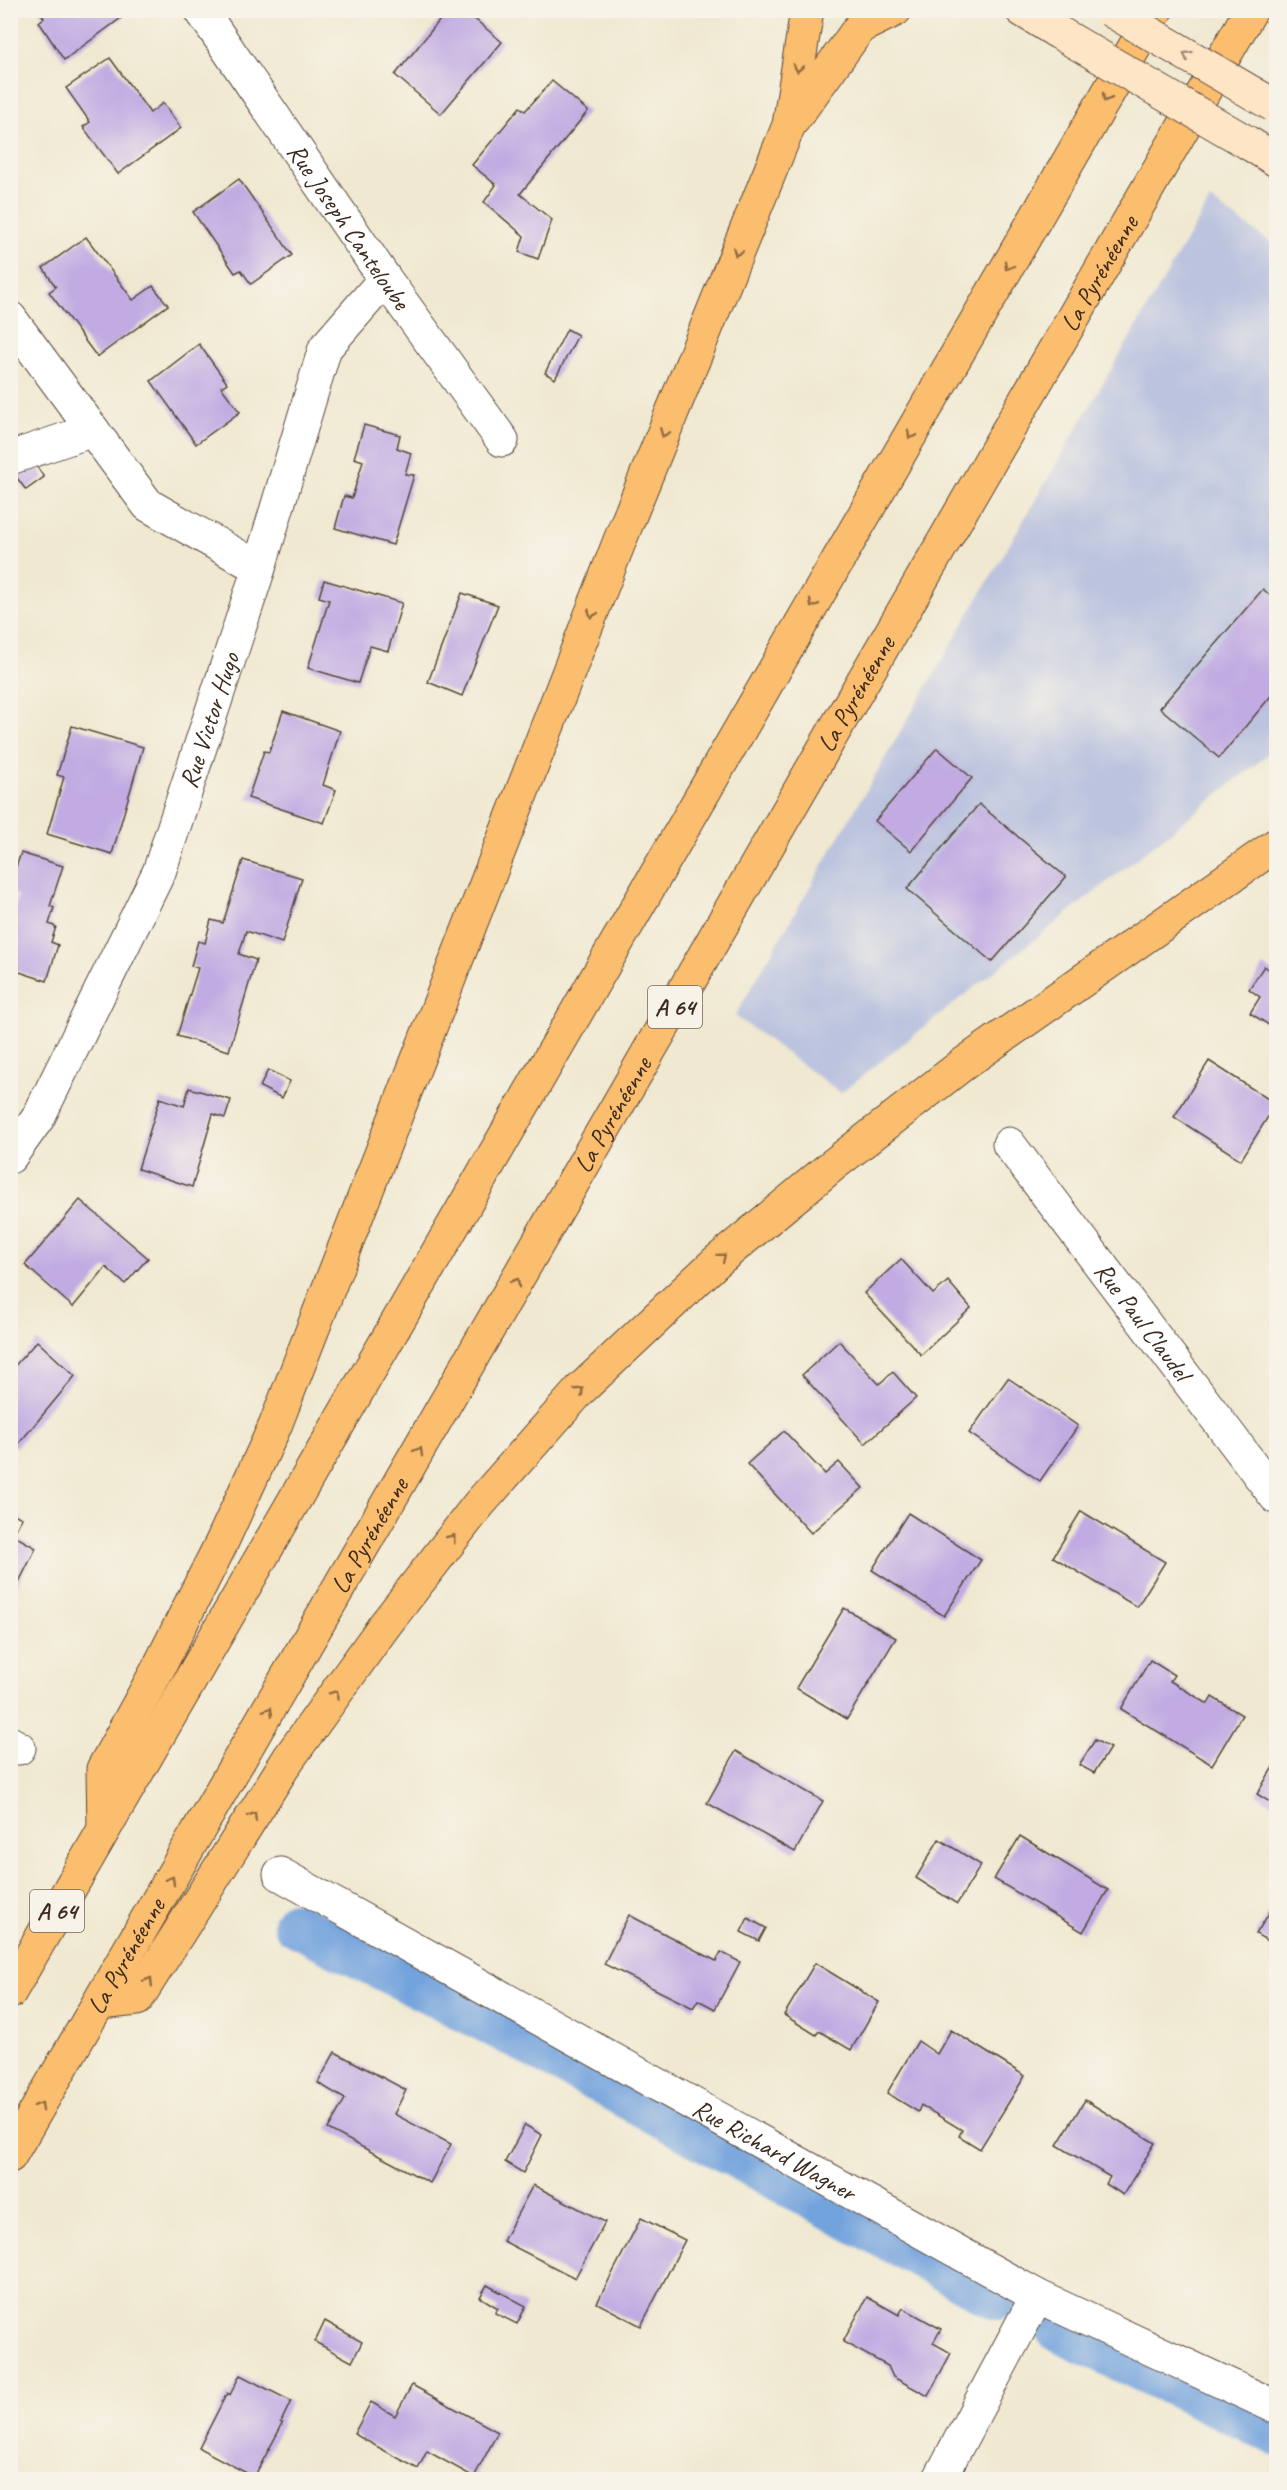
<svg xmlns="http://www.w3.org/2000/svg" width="1287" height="2490" viewBox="0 0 1287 2490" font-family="Caveat,sans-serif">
<rect width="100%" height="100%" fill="#f7f3e8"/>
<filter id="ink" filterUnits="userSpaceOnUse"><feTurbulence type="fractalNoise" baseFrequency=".0167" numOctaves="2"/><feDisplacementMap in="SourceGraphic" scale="12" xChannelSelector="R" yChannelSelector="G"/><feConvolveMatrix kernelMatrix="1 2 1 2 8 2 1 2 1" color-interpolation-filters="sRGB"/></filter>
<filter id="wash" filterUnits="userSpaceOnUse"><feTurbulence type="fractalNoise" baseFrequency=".008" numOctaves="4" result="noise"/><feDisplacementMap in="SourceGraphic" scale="24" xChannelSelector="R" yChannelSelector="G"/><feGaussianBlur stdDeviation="1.35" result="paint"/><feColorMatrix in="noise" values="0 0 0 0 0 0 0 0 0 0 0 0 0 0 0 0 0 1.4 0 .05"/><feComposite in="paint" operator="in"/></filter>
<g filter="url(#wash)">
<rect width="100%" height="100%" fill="#f0e8d0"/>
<!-- industrial -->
<path fill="#bbc3de" d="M1210,200L1276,246V748L841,1093L735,1016Z"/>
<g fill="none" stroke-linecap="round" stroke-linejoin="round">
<!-- canal -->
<g stroke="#73a3dd" stroke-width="44">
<path d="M295,1924L483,2019L997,2298"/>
<path d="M1058,2330L1276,2433"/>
</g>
</g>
<g id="blocks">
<!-- building -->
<g fill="#c1abe2">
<path d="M39,10H121L125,15L64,60L39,22L44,18Z"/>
<path d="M448,10H464L502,42L441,114L395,75Z"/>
<path d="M110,58L150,113L163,103L181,128L118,174L83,127L90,122L66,88Z"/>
<path d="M552,81L588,111L520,194L552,220L538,259L519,252L524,236L484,202L496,185L472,165L520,107L525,111Z"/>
<path d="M239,179L292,255L251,284L241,270L235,273L193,212Z"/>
<path d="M86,237L133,300L153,286L168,305L97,357L49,292L56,287L43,268Z"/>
<path d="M567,329L578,335L555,379L545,373Z"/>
<path d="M199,344L227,383L221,387L240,412L196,444L151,381Z"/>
<path d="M364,425L400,435L397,448L411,453L405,474L414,475L393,545L335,528L344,496L352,498L363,461L354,458Z"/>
<path d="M30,457L44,477L26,490L11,470Z"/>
<path d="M324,580L402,603L388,651L370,646L358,683L308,668L329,600L319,597Z"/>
<path d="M1263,589L1276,601V690L1219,758L1160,708Z"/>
<path d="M462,593L498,605L462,696L428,682Z"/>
<path d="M283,711L340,731L323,785L336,790L324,823L248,798L264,751L269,752Z"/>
<path d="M72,726L143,747L112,854L47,834L64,777L57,775Z"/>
<path d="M937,748L972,778L911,851L875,821Z"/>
<path d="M979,804L1066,877L992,962L907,889Z"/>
<path d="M21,853L63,866L50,906L54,908L49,924L56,927L51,942L58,945L47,981L10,969V920L18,896L10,893V884Z"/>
<path d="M243,860L302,878L282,943L246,931L239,954L256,960L229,1051L177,1036L198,968L191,966L198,941L205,943L211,920L223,923Z"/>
<path d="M1264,966L1276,974L1275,1029L1250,1013L1260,997L1249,989Z"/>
<path d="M1209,1061L1276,1104L1241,1160L1174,1117Z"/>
<path d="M268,1070L290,1081L282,1098L260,1087Z"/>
<path d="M189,1088L231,1100L225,1118L213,1114L192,1187L138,1169L160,1098L184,1106Z"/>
<path d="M80,1200L148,1258L125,1284L106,1267L73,1307L25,1265Z"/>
<path d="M901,1259L933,1294L948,1281L971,1308L921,1355L864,1293Z"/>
<path d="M37,1341L75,1376L16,1447L10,1443V1371Z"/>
<path d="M839,1341L879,1384L893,1372L916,1398L865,1444L802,1375Z"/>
<path d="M1008,1378L1078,1426L1040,1481L969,1433Z"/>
<path d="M784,1431L825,1474L839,1462L863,1488L811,1533L747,1464Z"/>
<path d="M1081,1511L1165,1562L1137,1607L1053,1557Z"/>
<path d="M10,1512L22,1518L13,1535L36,1548L10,1600Z"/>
<path d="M908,1513L981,1560L944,1616L872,1570Z"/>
<path d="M844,1608L896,1638L847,1719L796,1688Z"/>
<path d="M1150,1660L1174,1675L1170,1681L1208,1704L1212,1697L1242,1715L1212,1765L1121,1709Z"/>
<path d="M1095,1740L1110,1748L1094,1773L1079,1765Z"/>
<path d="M736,1751L823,1801L795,1852L707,1803Z"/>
<path d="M1276,1762V1806L1257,1794Z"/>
<path d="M1020,1836L1108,1890L1083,1932L994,1879Z"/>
<path d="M939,1839L981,1865L957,1904L916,1878Z"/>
<path d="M1276,1902V1946L1256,1934Z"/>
<path d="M629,1915L716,1961L721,1952L740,1962L715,2009L698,2000L693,2008L604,1964Z"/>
<path d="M748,1918L766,1928L759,1941L741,1932Z"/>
<path d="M815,1963L879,2002L851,2050L819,2031L816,2035L784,2015Z"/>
<path d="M951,2030L1025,2076L980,2149L959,2136L962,2130L921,2105L918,2112L887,2093L918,2041L937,2054Z"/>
<path d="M335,2052L406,2090L394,2114L451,2144L430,2183L328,2129L345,2099L318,2083Z"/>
<path d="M1085,2100L1155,2143L1123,2195L1106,2184L1110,2177L1057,2145Z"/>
<path d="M525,2125L542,2135L523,2173L505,2162Z"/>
<path d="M533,2185L605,2222L575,2278L503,2241Z"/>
<path d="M641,2218L685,2240L641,2326L597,2303Z"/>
<path d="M487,2285L526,2306L517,2324L495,2313L498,2308L480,2297Z"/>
<path d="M867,2297L899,2315L903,2308L941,2329L933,2343L951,2353L928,2396L893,2377L888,2366L843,2342Z"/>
<path d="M325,2321L362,2342L352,2362L315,2342Z"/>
<path d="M240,2375L291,2401L281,2422L283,2423L254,2477L199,2448L227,2393L230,2395Z"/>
<path d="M412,2385L498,2432L474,2477L427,2451L418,2469L354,2434L371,2402L395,2416Z"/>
</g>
</g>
</g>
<g filter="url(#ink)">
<use href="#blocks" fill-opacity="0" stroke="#564639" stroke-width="1.5"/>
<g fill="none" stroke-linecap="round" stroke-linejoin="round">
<!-- street casing -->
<g stroke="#564639" stroke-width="35">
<g id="street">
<path id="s1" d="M201,10L385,279L502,440"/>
<path d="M10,318L148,505L259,568"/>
<path d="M10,458L93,430"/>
<path id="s2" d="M1009,1144L1276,1497"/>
<path id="s3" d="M10,1157L38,1118L159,872L259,568L325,348L385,279"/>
<path d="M10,1743L19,1748"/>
<path id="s4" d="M280,1874L1037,2296L1276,2407"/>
<path d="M939,2480L1037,2296"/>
</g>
</g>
<!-- secondary casing -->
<g stroke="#564639" stroke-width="35">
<g id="secondary">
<path d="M1022,10L1056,31"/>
<path d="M1250,144L1276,160"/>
</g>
</g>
<!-- highway casing -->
<g stroke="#564639" stroke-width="35">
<g id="highway">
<path d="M793,120L860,27L895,10"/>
<path d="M104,1829L103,1769L158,1669L221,1544L275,1426L620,540L789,125L807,10"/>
<path d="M10,1992L1156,10"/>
<path d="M100,2003L137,1999L289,1758L384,1626L479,1504L580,1390L716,1262L833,1165L962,1065L1276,845"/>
<path id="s5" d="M10,2156L1251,10"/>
</g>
</g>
<!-- street -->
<use href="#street" stroke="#fff" stroke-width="33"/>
<!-- secondary -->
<use href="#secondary" stroke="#fde5c5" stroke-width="33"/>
<!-- highway -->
<use href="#highway" stroke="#fbbd6e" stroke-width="33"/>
<!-- secondary-bridge casing -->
<g stroke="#564639" stroke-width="35" stroke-linecap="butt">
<g id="secondary-bridge">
<path d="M1110,10L1273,105"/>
<path d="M1056,31L1250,144"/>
</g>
</g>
<!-- secondary-bridge -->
<use href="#secondary-bridge" stroke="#fde5c5" stroke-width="33"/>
</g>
<!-- one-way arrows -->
<defs><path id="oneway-chevron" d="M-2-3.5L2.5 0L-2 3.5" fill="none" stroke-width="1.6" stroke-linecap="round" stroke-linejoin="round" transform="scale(1.5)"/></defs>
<use stroke="#9c8872" href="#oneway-chevron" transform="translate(1187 55) rotate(-150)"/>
<g stroke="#916c42">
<use href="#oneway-chevron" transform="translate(798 68) rotate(99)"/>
<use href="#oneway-chevron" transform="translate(1106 98) rotate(120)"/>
<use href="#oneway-chevron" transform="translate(737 252) rotate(112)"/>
<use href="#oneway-chevron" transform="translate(1008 266) rotate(120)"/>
<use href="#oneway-chevron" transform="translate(664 433) rotate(112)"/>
<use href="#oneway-chevron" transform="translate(911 435) rotate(120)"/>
<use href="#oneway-chevron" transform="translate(813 604) rotate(120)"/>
<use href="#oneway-chevron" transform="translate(592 614) rotate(111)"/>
<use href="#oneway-chevron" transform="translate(722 1257) rotate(-40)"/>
<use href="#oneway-chevron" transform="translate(516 1282) rotate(-60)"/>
<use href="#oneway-chevron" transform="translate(580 1391) rotate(-46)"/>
<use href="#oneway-chevron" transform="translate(419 1451) rotate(-60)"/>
<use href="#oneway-chevron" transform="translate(452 1538) rotate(-52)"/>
<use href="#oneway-chevron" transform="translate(335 1694) rotate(-54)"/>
<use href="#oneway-chevron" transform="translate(269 1711) rotate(-60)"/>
<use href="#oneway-chevron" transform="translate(253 1816) rotate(-58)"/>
<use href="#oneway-chevron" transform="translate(171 1880) rotate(-60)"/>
<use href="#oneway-chevron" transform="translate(149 1981) rotate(-58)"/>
<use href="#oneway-chevron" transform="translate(40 2106) rotate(-60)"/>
</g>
</g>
<g text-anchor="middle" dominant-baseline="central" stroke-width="5" stroke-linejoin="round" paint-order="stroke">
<!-- shield labels -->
<g fill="#f7f3e8" stroke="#73665b" stroke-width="1.5">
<rect x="648" y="986" width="54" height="42" rx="4.5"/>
<rect x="30" y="1890" width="54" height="42" rx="4.5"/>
</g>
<g font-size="24" font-weight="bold" fill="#3b2a1e">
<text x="675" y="1007">A 64</text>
<text x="57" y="1911">A 64</text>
</g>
<!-- street labels -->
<g font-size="26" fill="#3b2a1e" stroke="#f7f3e8">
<text stroke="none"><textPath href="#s1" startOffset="262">Rue Joseph Canteloube</textPath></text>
<text stroke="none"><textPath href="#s5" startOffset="2175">La Pyrénéenne</textPath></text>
<text stroke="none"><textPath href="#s5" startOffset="1689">La Pyrénéenne</textPath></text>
<text stroke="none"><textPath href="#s3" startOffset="482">Rue Victor Hugo</textPath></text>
<text stroke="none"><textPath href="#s5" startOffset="1203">La Pyrénéenne</textPath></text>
<text stroke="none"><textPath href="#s2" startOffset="222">Rue Paul Claudel</textPath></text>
<text stroke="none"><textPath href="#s5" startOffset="717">La Pyrénéenne</textPath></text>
<text stroke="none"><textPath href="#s5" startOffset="231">La Pyrénéenne</textPath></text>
<text stroke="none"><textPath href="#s4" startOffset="566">Rue Richard Wagner</textPath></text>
</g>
</g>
<!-- margin -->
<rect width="1287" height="2490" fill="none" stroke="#f7f3e8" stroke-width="36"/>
</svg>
